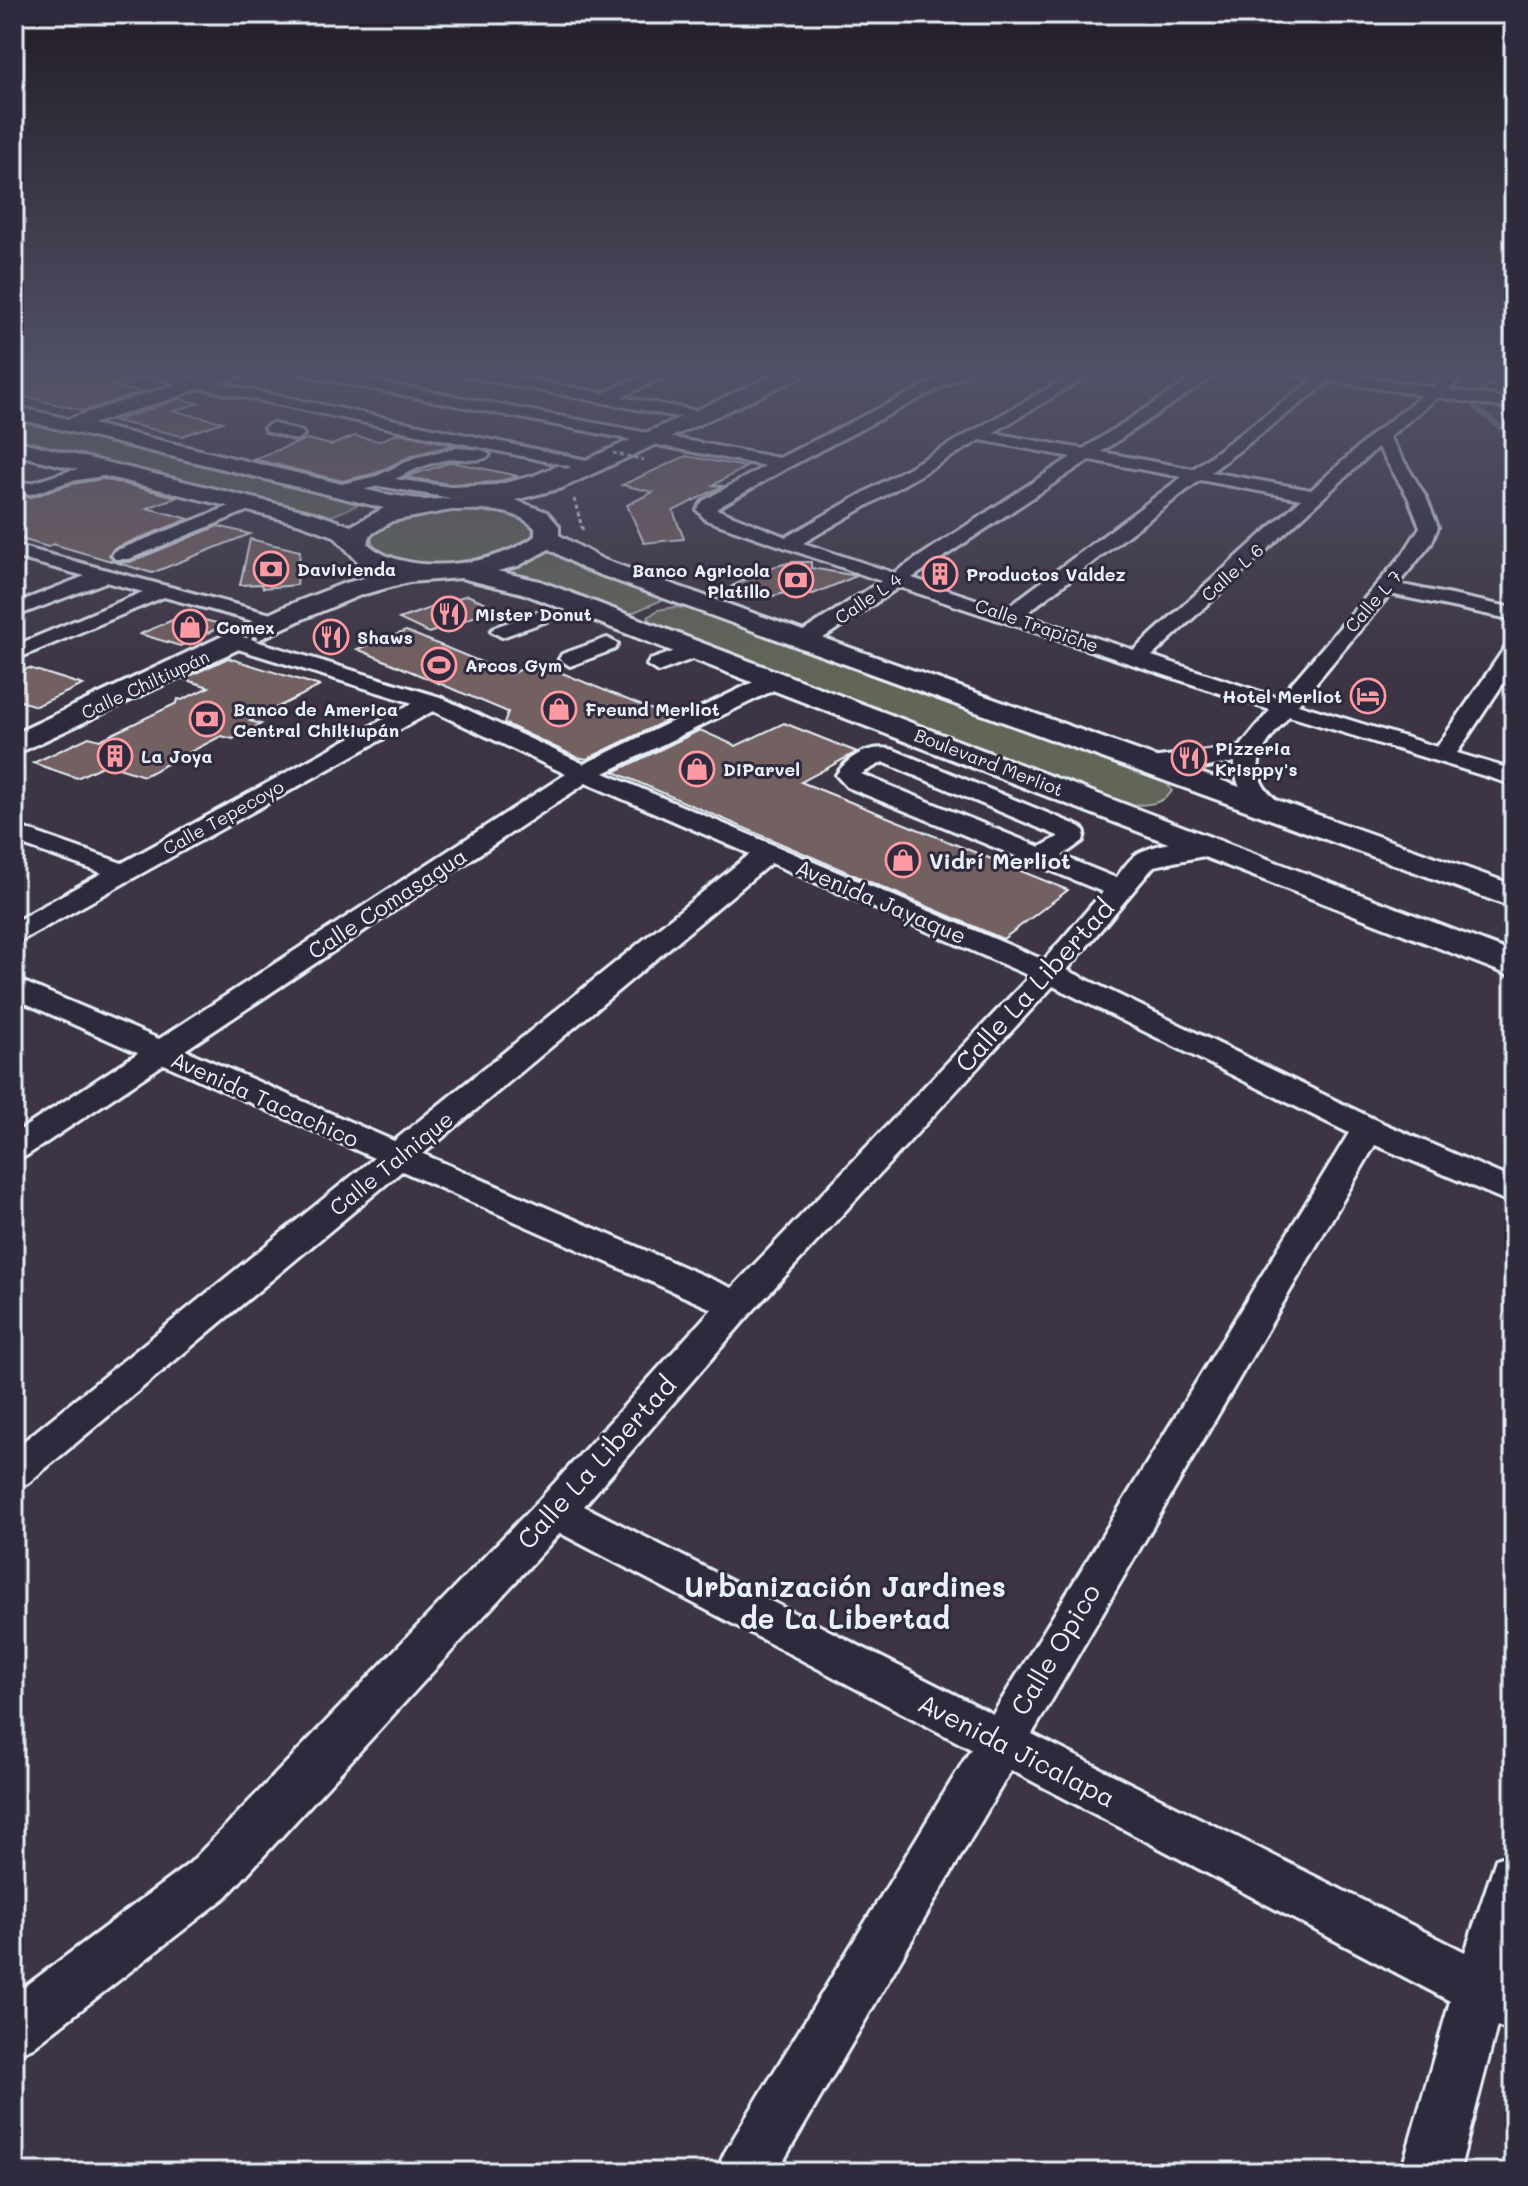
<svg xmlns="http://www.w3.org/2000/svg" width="1528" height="2186" viewBox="0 0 1528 2186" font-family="Mali,sans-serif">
<rect width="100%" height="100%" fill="#3d3544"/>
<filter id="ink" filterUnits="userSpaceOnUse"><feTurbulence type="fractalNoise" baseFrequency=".0125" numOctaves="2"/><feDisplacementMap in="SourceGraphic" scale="16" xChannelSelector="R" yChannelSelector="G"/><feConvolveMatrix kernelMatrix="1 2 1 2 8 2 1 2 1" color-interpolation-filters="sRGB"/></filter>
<g filter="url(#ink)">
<!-- built -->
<path fill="#4d424c" d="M1514,375V461L1511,457V437L1475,407L1483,388Z"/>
<!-- green -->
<g fill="#626658" stroke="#a5aca8" stroke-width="2">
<path d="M14,418L362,503L332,516L14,439Z"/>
<path d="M486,509L524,519L532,527L533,537C508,564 386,583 371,539C390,507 452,509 486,509Z"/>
<path d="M548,545C567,568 634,585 664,596L660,601L627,615L490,571Z"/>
<path d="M675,607L688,608L1162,775L1172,791C1159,810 1130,805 1110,801L656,627L648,617L658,610Z"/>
</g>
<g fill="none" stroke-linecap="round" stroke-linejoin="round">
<!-- stream -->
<g stroke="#8a9caa" stroke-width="5">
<path d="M1479,396L1483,388L1514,375"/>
<path d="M1476,403L1475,407L1512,437L1511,457L1514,461"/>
</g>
</g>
<!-- building -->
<g fill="#736060" stroke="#e8f1f8" stroke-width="2">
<path d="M14,372H134L141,378L113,387L142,392L84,411L14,394Z"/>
<path d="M179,399L199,403L174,411L223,422L182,436L115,421Z"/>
<path d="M399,433L454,445L413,455L376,473L342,481L253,459L307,439L331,445L355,436L379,441Z"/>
<path d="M686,456L746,467L713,485L723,486L673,511L684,539L644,543L627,505L653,492L622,485Z"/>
<path d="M452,462L518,476L496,482L450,484L405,477Z"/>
<path d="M103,479L177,497L147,508L189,519L114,548L109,555L115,562H130L218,526L250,534L152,573L53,544L48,547L14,537V498L32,497L72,484Z"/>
<path d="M250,539L300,551L297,585L263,588L262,584L240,585Z"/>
<path d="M792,562H811V568L857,576L813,594L789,592L765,598L732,586L745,580L734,577Z"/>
<path d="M467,595L498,608L429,633L399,619Z"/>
<path d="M184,615L225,625L180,646L140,634Z"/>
<path d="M406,631L510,674L538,663L672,718L587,759L576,757L504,723L508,712L357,649Z"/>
<path d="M228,658L320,686L250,721L261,724L233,739L221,736L144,776L106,764L77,778L33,763L89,737L100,740L177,703L178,699L182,700L209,687L183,679Z"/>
<path d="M29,668L83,685L36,706L14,699V674Z"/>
<path d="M784,723L857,752L801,782L1068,890L1003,939L614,772L700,730L736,746Z"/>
</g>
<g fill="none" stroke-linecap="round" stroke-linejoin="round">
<!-- minor casing -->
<g stroke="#e8f1f8" stroke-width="6">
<g id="minor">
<path d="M137,372H164L592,461L601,466L592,471L144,376Z"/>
<path d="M299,372H327L779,458L952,372H970L787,468L716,509L786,537L1077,372H1094L993,433L1083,449L1202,372H1219L1101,452L1193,469L1314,379L1292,375L1290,372H1329L1432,387L1452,372H1468L1448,390L1514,399V409L1438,397L1389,437L1426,497L1438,527L1431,544L1398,584L1514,608V620L1390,594L1298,704L1437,747L1506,646L1514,645V667L1457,753L1514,770V785L1289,716C1274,735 1249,757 1262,783C1267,793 1277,799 1283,808L1279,813C1253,820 1233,785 1235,762C1206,767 1172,776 1142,769L1139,764L1142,759L1240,747L1270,710L899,587L813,645H797L794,640L797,635L881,581L706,520L697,510L703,501L765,466L306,376ZM1330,381L1422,395L1374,433L1311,490L1211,472ZM980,440L1071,457L894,573L803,543ZM1378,447L1408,497L1420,527L1403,554L1279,698L1152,656ZM1089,460L1182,477L1005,609L912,578ZM1200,480L1301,499L1134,650L1024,615Z"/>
<path d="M457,372H486L603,393L656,372H675L621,397L699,411L707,416L699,421L464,376Z"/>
<path d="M272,423L302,432L304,435L296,440L266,431L264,428Z"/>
<path d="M456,448L482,450L490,455C481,463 465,458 452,459C432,461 413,470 395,479L450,487L496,485L533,476L559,465L568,470L545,483L496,496L450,498L379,486L339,495L330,490L333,486L377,476L414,458Z"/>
<path d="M109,465L118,470L115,474L71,481L31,494L14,492V482L31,483L69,471Z"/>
<path d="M248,499L257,504L254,508L129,559H115L112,555L115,551Z"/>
<path d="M14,545L282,617L285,621L275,627L164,597L14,660V646L143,592L106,582L14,617V604L85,576L14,557Z"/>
<path d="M540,611L547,613L550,617L547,621L502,637L491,631L495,627Z"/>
<path d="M236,635L440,697L584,764L766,676H782L785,681L782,686L604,773L1044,960L1103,892L847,787L836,775C849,755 871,744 894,750L1081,827L1085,832L1083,841L1062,856L1116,878C1122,870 1129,859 1137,854C1157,843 1198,836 1219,841L1223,847L1219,853L1154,866L1067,970L1380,1122L1514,1180V1204L1375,1145L1032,1734L1465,1952L1496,1859L1514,1852V1963L1510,1976L1514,1977V2033L1497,2026L1459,2172H1401L1450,2001L1011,1770L777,2172H716L725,2152L971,1749L560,1533L226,1897L33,2047L14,2055V1995L190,1863L540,1499L712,1309L402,1171L28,1483L14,1488V1449L374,1158L164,1064L26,1156L14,1159V1134L138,1053L14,998V978L159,1039L566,774L433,711L24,939L14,941V922L102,873L14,842V825L122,863L413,703L228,646L225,641L228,636ZM883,762L1058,836V837L1040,847L861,774ZM586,783L750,854L394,1141L185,1050ZM771,863L1030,976L732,1288L423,1154ZM1053,986L1349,1133L993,1714L584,1506L750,1314Z"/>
<path d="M607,638L618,644L615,649L570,666L559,659L562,654Z"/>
<path d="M695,644L703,645L706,650L703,655L658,672L647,665L650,660Z"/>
</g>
</g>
<!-- major casing -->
<g stroke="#e8f1f8" stroke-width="6">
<path id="major" d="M214,372H243L240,376L92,424L384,494L426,500L479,496L546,478L781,372H806L803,376L562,488L515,500L547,512L559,526V535L602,559L1514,885V908L584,569L549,549L518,566L497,571L540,581L1514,953V977L522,593L461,578L409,582L361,595L305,618L14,755V734L286,606L342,584L382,573L361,565L334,536L297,523L14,454V440L314,513L351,526L384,508L14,418V406L68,419ZM451,510C479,510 513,506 535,528V536C496,566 407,578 368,544L370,535L392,521Z"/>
</g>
<!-- path -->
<path stroke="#e8f1f8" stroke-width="3" stroke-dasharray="4 3" stroke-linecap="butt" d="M574,499L583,531"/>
<!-- minor -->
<use href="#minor" fill="#2f2a3d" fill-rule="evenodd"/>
<!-- major -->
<use href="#major" fill="#2f2a3d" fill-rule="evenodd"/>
<!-- path-bridge-far1 -->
<path stroke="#e8f1f8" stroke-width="3" stroke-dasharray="4 3" stroke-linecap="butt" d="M613,453L644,460"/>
<!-- path-bridge -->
<path stroke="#e8f1f8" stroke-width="4" stroke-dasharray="6 4" stroke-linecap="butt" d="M223,629L264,641"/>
</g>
</g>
<!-- sky -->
<linearGradient id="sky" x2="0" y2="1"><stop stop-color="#221d25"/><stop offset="0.55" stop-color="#515167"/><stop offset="1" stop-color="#515167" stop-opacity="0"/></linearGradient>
<rect width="1528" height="678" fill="url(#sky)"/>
<!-- icons -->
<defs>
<g id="bank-ring" transform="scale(1.8)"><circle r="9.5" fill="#2f2a3d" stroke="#ff9aa2" stroke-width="1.5"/><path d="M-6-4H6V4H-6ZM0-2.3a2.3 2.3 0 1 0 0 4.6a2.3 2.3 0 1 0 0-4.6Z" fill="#ff9aa2"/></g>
<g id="building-ring" transform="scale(1.8)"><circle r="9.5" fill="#2f2a3d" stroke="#ff9aa2" stroke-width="1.5"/><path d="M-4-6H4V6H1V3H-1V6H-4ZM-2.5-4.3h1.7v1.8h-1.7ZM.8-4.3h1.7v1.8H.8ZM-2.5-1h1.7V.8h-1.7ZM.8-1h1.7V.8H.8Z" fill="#ff9aa2"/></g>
<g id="restaurant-ring" transform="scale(1.8)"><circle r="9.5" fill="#2f2a3d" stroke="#ff9aa2" stroke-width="1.5"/><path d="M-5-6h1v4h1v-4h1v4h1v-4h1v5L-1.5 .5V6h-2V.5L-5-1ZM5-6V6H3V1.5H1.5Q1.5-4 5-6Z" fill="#ff9aa2"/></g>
<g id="shop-ring" transform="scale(1.8)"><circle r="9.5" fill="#2f2a3d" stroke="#ff9aa2" stroke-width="1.5"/><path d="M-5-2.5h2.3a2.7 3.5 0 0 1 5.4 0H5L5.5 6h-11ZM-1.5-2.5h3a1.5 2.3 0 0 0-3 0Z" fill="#ff9aa2"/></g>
<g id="stadium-ring" transform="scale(1.8)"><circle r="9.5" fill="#2f2a3d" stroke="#ff9aa2" stroke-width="1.5"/><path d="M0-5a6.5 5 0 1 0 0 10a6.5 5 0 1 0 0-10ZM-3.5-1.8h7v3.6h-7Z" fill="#ff9aa2"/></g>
<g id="hotel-ring" transform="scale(1.8)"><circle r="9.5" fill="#2f2a3d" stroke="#ff9aa2" stroke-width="1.5"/><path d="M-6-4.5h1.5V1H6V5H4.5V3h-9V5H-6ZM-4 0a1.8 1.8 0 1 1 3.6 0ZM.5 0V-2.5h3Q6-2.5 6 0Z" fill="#ff9aa2"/></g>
</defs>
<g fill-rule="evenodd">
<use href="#bank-ring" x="271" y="569"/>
<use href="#building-ring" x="940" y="574"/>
<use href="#bank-ring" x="796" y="580"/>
<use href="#restaurant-ring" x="449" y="614"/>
<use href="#shop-ring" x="190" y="627"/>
<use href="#restaurant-ring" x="331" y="637"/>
<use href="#stadium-ring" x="439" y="665"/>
<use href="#hotel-ring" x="1368" y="696"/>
<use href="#shop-ring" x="559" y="709"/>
<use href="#bank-ring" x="207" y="719"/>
<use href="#building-ring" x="115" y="756"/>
<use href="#restaurant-ring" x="1189" y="758"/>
<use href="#shop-ring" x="697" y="769"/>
<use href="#shop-ring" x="903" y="860"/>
</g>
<g text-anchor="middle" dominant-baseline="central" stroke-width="6" stroke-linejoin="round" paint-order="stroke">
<!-- far-poi labels -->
<g font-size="18" font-weight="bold" fill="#e8f1f8" stroke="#2f2a3d" text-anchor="start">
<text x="297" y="569">Davivienda</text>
<text x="770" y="570" text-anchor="end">Banco Agricola<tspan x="770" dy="21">Platillo</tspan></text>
<text x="966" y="574">Productos Valdez</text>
<text x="475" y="614">Mister Donut</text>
<text x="216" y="627">Comex</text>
<text x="357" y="637">Shaws</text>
<text x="465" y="665">Arcos Gym</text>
<text x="1342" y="696" text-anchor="end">Hotel Merliot</text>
<text x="233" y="709">Banco de America<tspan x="233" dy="21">Central Chiltiupán</tspan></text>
<text x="585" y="709">Freund Merliot</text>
<text x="1215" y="748">Pizzeria<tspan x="1215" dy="21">Krisppy's</tspan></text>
<text x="141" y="756">La Joya</text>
<text x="723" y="769">DiParvel</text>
</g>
<!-- far-street labels -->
<g font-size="18" fill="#e8f1f8" stroke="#2f2a3d">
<text transform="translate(1232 572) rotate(-42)">Calle L 6</text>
<text transform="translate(868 598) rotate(-34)">Calle L 4</text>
<text transform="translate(1373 601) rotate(-49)">Calle L 7</text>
<text transform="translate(1037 625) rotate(19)">Calle Trapiche</text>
<text transform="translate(145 684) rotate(-25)">Calle Chiltiupán</text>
<text transform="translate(989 762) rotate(21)">Boulevard Merliot</text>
<text transform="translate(223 817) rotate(-29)">Calle Tepecoyo</text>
</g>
<!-- poi labels -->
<g font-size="22" font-weight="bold" fill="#e8f1f8" stroke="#2f2a3d" text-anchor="start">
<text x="929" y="860">Vidrí Merliot</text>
</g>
<!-- street labels -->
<g font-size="22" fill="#e8f1f8" stroke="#2f2a3d">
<text transform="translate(881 901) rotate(23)">Avenida Jayaque</text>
<text transform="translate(387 903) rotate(-33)">Calle Comasagua</text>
<text transform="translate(265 1099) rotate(24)">Avenida Tacachico</text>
<text transform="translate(391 1163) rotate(-39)">Calle Talnique</text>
</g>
<!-- near-street labels -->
<g font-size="26" fill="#e8f1f8" stroke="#2f2a3d">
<text transform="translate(1034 985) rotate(-48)">Calle La Libertad</text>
<text transform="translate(596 1462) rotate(-48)">Calle La Libertad</text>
<text transform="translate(1055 1649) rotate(-59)">Calle Opico</text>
<text transform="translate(1017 1750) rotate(27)">Avenida Jicalapa</text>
</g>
<!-- near-neighbourhood labels -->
<g font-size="28" font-weight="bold" fill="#e8f1f8" stroke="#2f2a3d">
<text x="845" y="1586">Urbanización Jardines<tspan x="845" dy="32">de La Libertad</tspan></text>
</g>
</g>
<!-- margin -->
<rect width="1528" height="2186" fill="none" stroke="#2f2a3d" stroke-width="48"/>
<rect x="24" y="24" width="1480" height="2138" fill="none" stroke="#e8f1f8" stroke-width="3" filter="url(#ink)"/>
</svg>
